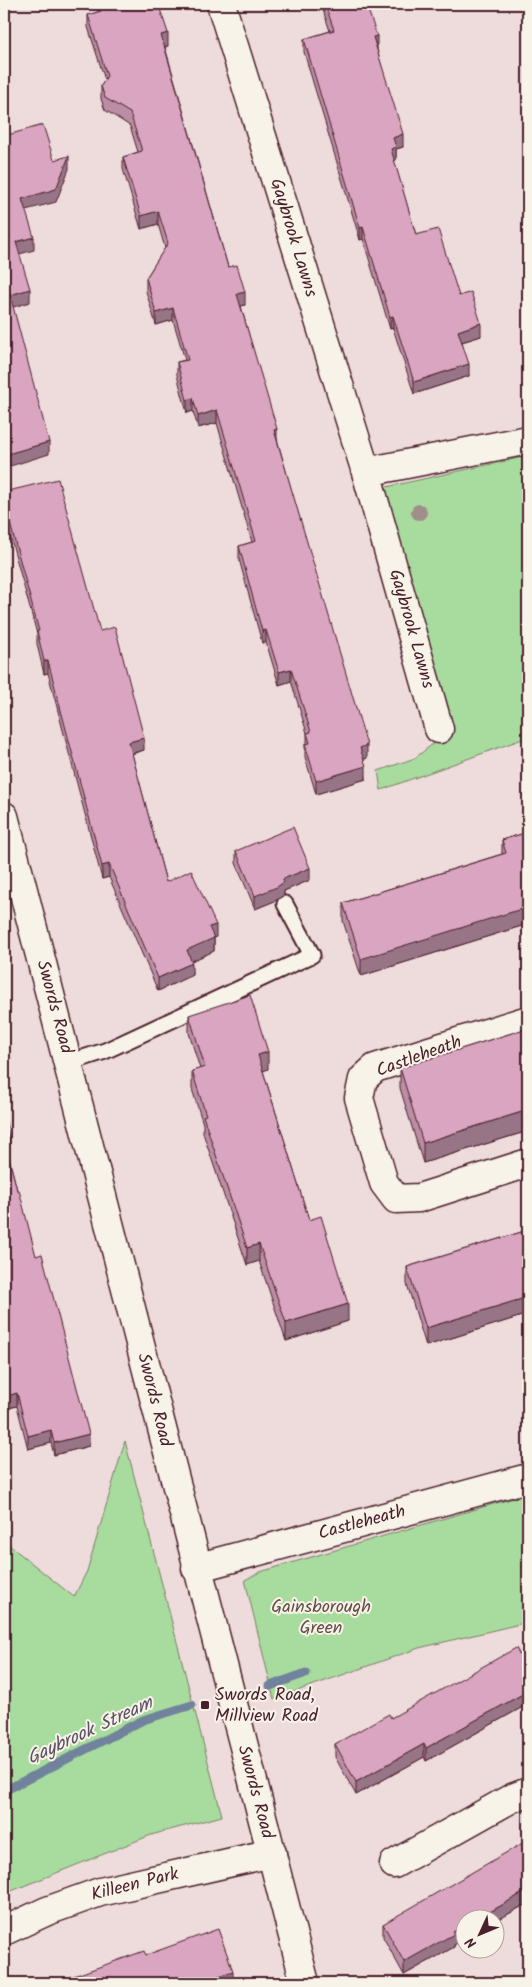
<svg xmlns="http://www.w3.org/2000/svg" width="532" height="1987" viewBox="0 0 532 1987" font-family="Kalam,sans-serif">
<rect width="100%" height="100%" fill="#eedcdc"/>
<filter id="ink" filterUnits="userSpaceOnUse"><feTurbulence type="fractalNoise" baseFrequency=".02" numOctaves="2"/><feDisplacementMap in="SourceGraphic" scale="10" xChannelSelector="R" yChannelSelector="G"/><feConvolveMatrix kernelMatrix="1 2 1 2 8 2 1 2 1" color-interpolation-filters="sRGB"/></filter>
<g filter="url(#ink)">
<!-- green -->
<g fill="#a8dc9e" stroke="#797e64">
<path d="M528,456V737L381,790L378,771L415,758L448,732L382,488Z"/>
<path d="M125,1441L222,1816L151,1835L4,1894V1541L74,1597L87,1571Z"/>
<path d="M528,1494V1622L419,1648L274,1699L245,1580L260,1572Z"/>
</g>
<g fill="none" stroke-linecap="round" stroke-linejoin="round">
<!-- stream -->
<g stroke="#6f829c" stroke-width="9">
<path d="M270,1686L306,1673"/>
<path d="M4,1791L143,1720L192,1705"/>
</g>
<!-- lane casing -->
<g stroke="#4a1f2b" stroke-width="19">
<path id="lane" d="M68,1063L105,1051L312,955L285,904"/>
</g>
<!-- street casing -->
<g stroke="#4a1f2b" stroke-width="31">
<g id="street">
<path d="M221,4L366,472"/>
<path d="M439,729L366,472L528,440"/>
<path d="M528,1020L375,1068L363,1079L359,1098L384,1183L396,1199L419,1198L528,1163"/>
<path d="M196,1568L528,1478"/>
<path d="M394,1864L512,1798L528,1792"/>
<path d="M4,1931L47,1911L100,1892L272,1853"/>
</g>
</g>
<!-- secondary casing -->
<g stroke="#4a1f2b" stroke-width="31">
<path id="secondary" d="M4,816L305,1983"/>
</g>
<!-- lane -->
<use href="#lane" stroke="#f7f3e8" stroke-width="15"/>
<!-- street -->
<use href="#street" stroke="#f7f3e8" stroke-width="28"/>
<!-- secondary -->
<use href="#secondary" stroke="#f7f3e8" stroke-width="28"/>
</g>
<!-- trees -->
<circle fill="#a18e8b" cx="419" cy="512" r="8"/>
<!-- wall -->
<g fill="#bb8ea5" stroke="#4a1f2b">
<path d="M96,4H152L168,46L165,47L228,267L245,305L241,306L277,439L367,758L364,759L366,779L316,794L305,757V744H307V733L291,681L279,685L266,642L262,643L239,559V546L252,542L217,423L198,428L193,411L187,413L177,375V362L185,360L173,320L156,325L146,291V278L165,248L158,224L141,229L123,169V157L138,152L130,126L105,110L101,99V86L105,80L88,27V15L98,12Z"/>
<path d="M321,4H366L377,49L403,147L396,149V160L394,161L416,235L459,296L481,336L462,342L469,376L414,394L393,328L390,329L363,239L360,240L304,52V39L330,31Z"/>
<path d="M4,492L100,631L144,750L132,754L166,882L216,937L214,938V951L191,961L192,975L158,991L109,877L102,879L48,673L44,674L37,644V634L4,514Z"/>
<path d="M528,832V924L361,976L343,921V903L502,854V840Z"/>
<path d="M236,851L310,880L284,891V895L277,900L255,909L236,863Z"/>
<path d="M189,1015L268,1069L263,1071L309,1220L348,1321L286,1341L259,1261L247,1265L203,1133V1124L192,1089V1071L200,1069L189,1033Z"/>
<path d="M528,1028V1131L423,1163L400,1088V1068Z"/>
<path d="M4,1112L9,1149L7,1150L17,1190L89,1446L54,1455L51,1443L28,1449L17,1406L4,1409Z"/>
<path d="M528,1230V1314L426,1346L407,1284V1267Z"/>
<path d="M528,1670V1704L426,1761L424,1757L356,1795L335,1757V1744L391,1718Z"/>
<path d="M528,1903L494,1922V1920L454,1945V1947L404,1975L383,1937V1924Z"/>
</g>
<!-- shaded-wall -->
<g fill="#987486" stroke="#4a1f2b">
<path d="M168,33V46L161,48V35Z"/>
<path d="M377,36V49L373,37Z"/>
<path d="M403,134V147L396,149V160L391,162V149L393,138Z"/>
<path d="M69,156V169L56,202L22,211V199Z"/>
<path d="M158,211V224L141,229V216Z"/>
<path d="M363,227V239L360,240V228Z"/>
<path d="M34,237V250L16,255V242Z"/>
<path d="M30,289V302L10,308V295Z"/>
<path d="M245,292V305L237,307V294Z"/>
<path d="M173,308V320L156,325V313Z"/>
<path d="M393,316V328L390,329V317Z"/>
<path d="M481,323V336L458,343V331Z"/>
<path d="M469,364V376L414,394V382Z"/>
<path d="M193,398V411L187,413V400Z"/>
<path d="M217,410V423L198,428V416Z"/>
<path d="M277,429V442L274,430Z"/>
<path d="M49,442V454L4,468V455Z"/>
<path d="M266,630V642L262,643V631Z"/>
<path d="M44,661H48V673L44,674Z"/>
<path d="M291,669V681L279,685V672Z"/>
<path d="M144,738V750L129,754V742Z"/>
<path d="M367,745V758L360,761V748Z"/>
<path d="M366,766V779L316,794V781Z"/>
<path d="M109,864V877L102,879V866Z"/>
<path d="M310,868V880L284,891V895L277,900L255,909V896L283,879Z"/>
<path d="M528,894V924L361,976V959Z"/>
<path d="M216,925V937L214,938V951L187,963V950L209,927Z"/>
<path d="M192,963V975L158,991V978Z"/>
<path d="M268,1052V1069L258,1073V1055Z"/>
<path d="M528,1110V1131L423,1163V1143Z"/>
<path d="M9,1137V1149L4,1151V1138Z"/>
<path d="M259,1244V1261L247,1265V1248Z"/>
<path d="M528,1297V1314L426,1346V1328Z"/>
<path d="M348,1304V1321L286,1341V1323Z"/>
<path d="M17,1393V1406L4,1409V1397Z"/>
<path d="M51,1430V1443L28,1449V1436Z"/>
<path d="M89,1434V1446L54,1455V1443Z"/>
<path d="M528,1691V1704L426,1761V1748Z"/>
<path d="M424,1744V1757L356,1795V1782Z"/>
<path d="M528,1890V1903L494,1922V1920H476Z"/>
<path d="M464,1926V1939L454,1945V1947L404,1975V1962Z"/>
<path d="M233,1971V1983H200Z"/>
</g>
<!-- building -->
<g fill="#d9a5c0" stroke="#4a1f2b">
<path d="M99,4H152L153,8L159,6L168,33L161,35L228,267L237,265L245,292L237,294L277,429L274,430L367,745L360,748L366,766L316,781L305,744L310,743L307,733L311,732L291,669L279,672L266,630L262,631L239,546L256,541L217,410L198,416L193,398L187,400L177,362L188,360L173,308L156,313L146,278L168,243L158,211L141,216L123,157L142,151L130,113L105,98L101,86L107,76L88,15L101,11Z"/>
<path d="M325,4H366L377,36L373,37L403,134L393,138L396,147L391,149L416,235L438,229L459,296L471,292L481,323L458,331L469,364L414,382L393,316L390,317L363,227L360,228L304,39L334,30Z"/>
<path d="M43,125L54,160L69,156L56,189L22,199L34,237L16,242L30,289L10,295L49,442L4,455V136Z"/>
<path d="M58,479L100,631L115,627L144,738L129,742L166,882L191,870L216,925L209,927L214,938L187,950L192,963L158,978L109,864L102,866L48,661H44L37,631H39L4,501V492Z"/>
<path d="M293,827L310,868L283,879L284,882L277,887L255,896L236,851Z"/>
<path d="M528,832V907L361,959L343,903L506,853L502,840Z"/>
<path d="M250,995L268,1052L258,1055L309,1220L321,1216L348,1304L286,1323L259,1244L247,1248L203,1116L206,1115L192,1071L205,1067L189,1015Z"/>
<path d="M528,1028V1110L423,1143L400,1068Z"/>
<path d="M4,1112L9,1137L4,1138Z"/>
<path d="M4,1138L17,1190H19L36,1256L42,1254L89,1434L54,1443L51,1430L28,1436L17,1393L4,1397Z"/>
<path d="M528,1230V1297L426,1328L407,1267Z"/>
<path d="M516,1648L528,1670V1691L426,1748L424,1744L356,1782L335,1744L389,1714L391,1718Z"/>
<path d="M528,1840V1890L476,1920H464V1926L453,1932L454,1934L404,1962L383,1924Z"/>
<path d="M218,1929L233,1971L200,1983H54L144,1951L146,1955Z"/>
</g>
</g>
<!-- markers -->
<rect fill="#4a1f2b" stroke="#f7f3e8" stroke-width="2" x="200" y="1700" width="10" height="10" rx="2.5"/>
<g text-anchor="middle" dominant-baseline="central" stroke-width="4" stroke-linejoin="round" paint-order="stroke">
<!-- street labels -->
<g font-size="18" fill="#4a1f2b" stroke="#f7f3e8">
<text transform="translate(293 238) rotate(73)">Gaybrook Lawns</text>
<text transform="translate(411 629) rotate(74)">Gaybrook Lawns</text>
<text transform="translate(54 1007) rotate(75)">Swords Road</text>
<text transform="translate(419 1057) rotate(-20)">Castleheath</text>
<text transform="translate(154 1400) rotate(76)">Swords Road</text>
<text transform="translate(362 1523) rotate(-15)">Castleheath</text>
<text transform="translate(255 1792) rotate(75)">Swords Road</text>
<text transform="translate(135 1885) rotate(-14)">Killeen Park</text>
</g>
<!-- park labels -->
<g font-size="18" fill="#624e48" stroke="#f7f3e8">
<text x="321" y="1607">Gainsborough<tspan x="321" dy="21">Green</tspan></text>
</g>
<!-- poi labels -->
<g font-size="18" fill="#4a1f2b" stroke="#f7f3e8" text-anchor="start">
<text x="215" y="1695">Swords Road,<tspan x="215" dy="21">Millview Road</tspan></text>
</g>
<!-- water labels -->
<g font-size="19" font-style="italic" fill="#5c5163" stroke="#f7f3e8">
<text transform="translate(90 1731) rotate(-25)">Gaybrook Stream</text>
</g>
</g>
<!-- margin -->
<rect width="532" height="1987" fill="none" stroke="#f7f3e8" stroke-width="20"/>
<rect x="10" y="10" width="512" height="1967" fill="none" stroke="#4a1f2b" stroke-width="2" filter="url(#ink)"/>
<!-- north arrow -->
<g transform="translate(480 1934) rotate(226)"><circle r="24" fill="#f7f3e8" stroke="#b29e9c"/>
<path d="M0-4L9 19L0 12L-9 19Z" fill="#4a1f2b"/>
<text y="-8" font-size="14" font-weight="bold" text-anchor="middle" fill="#4a1f2b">N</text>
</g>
</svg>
